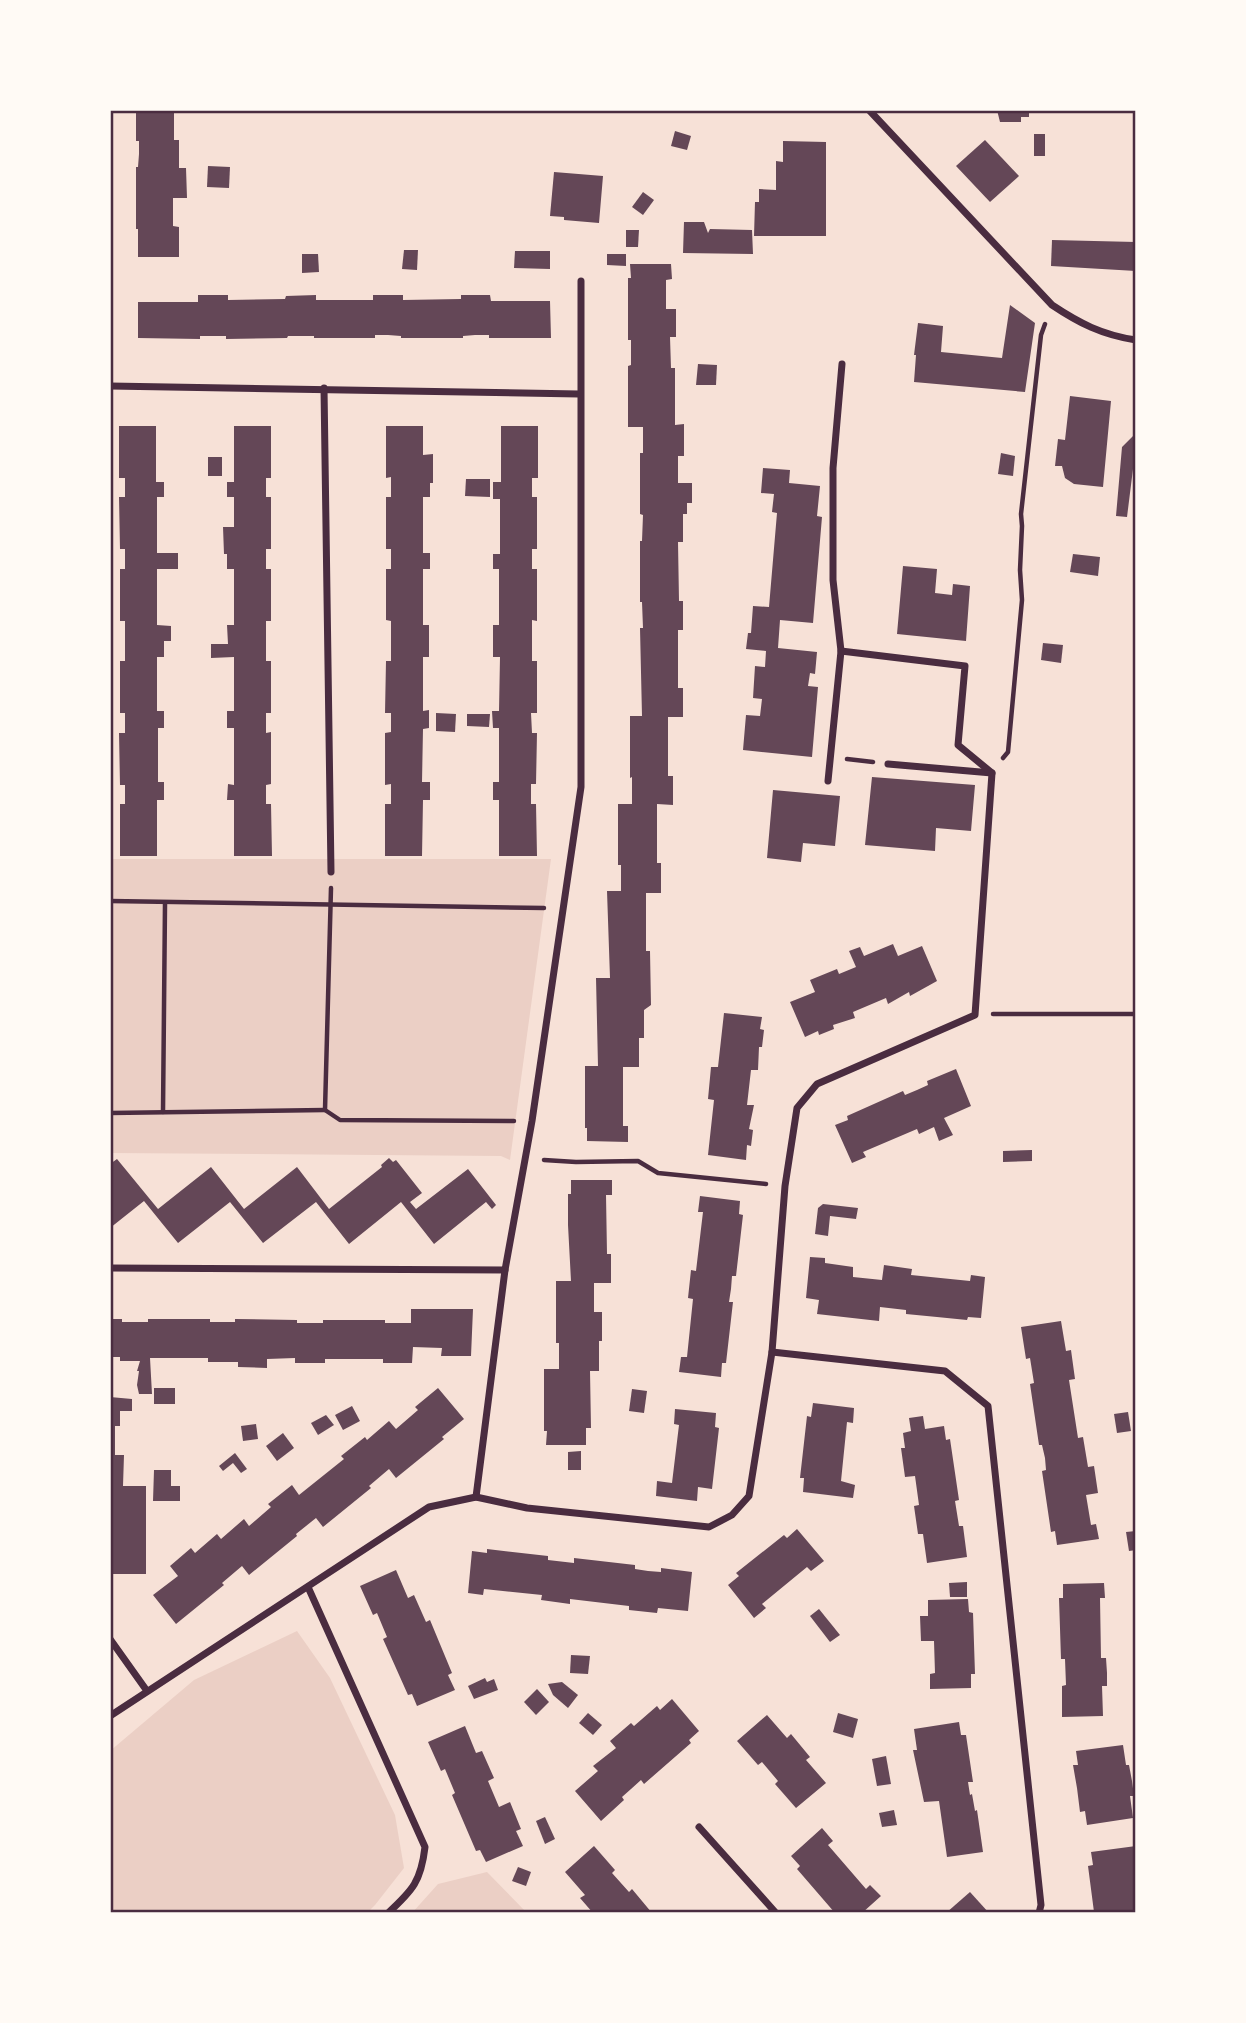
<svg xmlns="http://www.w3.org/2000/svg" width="1246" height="2023" viewBox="0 0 1246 2023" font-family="'Roboto Serif',serif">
<rect width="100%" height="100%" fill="#f7e1d7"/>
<!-- green -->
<g fill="#ebcfc5">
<path d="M110,859H551L510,1160L501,1156L110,1153Z"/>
<path d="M297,1631L330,1678L395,1815L404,1868L375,1905L367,1913H110V1751L194,1680Z"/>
<path d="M487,1872L527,1913H412L438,1884Z"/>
</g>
<!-- building -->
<g fill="#644757">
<path d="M136,110H174V140H179V168H186L187,198H173V226L179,227V257H138V229H136V167H138L139,154V141H136Z"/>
<path d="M997,110H1029V117H1021V122H1000Z"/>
<path d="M675,131L691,136L687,150L671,146Z"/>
<rect x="1034" y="134" width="11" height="22"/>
<path d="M985,140L1019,176L990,202L956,166Z"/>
<path d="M783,141L826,142V236H754L755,202H759V189L776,190V161L783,162Z"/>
<path d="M208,166L230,167L229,188L207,187Z"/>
<path d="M554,172L603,176L599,223L564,220V217L550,216Z"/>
<path d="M643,192L654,200L643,215L632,207Z"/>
<path d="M684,222H704L708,233L710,229L752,230L753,254L683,253Z"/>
<path d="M626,230H639L638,247H626Z"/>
<path d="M1052,240L1136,242V271L1051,266Z"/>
<path d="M404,250H418L417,270L402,269Z"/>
<path d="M515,251H550V269L514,268Z"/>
<path d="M302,254H318L319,272L302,273Z"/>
<path d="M607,254H626V266L607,265Z"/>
<path d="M630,264H671L672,279L666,280V309H676V337H670L671,368H675V425L684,424V456H678V483H692V503H687V514H683V542H678L679,601H683V630H678V688H683V717H668V776H673V805L657,804V863H661V893H646V951H650L651,1005L644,1010V1038H639V1067H623V1126H628V1142L587,1141V1128H585V1066H598L596,978H610L607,891H621V865H618V804H632V777L630,778V716H642L640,628H643L642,602H640V541H642L643,515L640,514V453H643V427H628V366L631,365V340H628V278H631Z"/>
<path d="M198,295H228V300L285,299L286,296L316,295V300H373V295H403V300L461,299V295H490L491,301H550L551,338H489V335H475L463,336V338H401V336L388,335H375V338H314V336H288L287,338L226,339V336H200V339L138,338V302H198Z"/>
<path d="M1010,305L1035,323L1025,392L914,382L916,355H914L918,323L943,326L941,352L1002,358Z"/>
<path d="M698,364L717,365L716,385H696Z"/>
<path d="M1070,396L1111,401L1103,487L1074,484L1065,478L1062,466H1055L1058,439L1065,440Z"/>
<path d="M119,426H156V482H164V497H157V553H178V569H157V625L171,626V641H164V657H157V711H164V728H158V782H164V800H157V856H120V804H125V785H120L119,733H125V713H120V661H125V621H120V569H125V549H120L119,497H125V478H119Z"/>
<path d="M234,426H271V478H266V497H271V549H266V569H271V621H266V661H271V713H266V733L271,732V784L266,785V804H271L272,856H234V800H227L228,784L234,785V728H227V711H234V657L211,658V644H228L227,625H234V569H227V554H224L223,527H234V497H227V482H234Z"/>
<path d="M386,426H423V455L433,454V483H430V497H423V553H430V569H423V625H429V657H423V711L429,710V728L423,729L422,782H430V800H423L422,856H385V804H391V784L385,785V733L391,732V713H385L386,661H391V621L386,620V569H391V549H386V497H391V477L386,478Z"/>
<path d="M501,426H538V478H532V497H537V549H532V569H537V621L532,620V661H537V713H531L532,733H537L536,784H531V804H536L537,856H499V800H493V782H499V728H493L492,711H499L500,657H493V625H499V569H493V554H500V499H493V482H501Z"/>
<path d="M1136,433V463L1134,461L1127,517L1116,516L1122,447Z"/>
<path d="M1001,453L1015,456L1013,476L998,474Z"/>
<rect x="208" y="457" width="14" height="19"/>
<path d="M763,468L790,470L789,483L820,486L817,516L822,517L813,623L780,620L778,648L817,652L815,674L810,673L808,686L818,687L812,757L743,750L746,715L760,716L762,699L753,698L755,666L765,667L766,651L746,649L748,633H751L753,606L769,607L777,513L772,512L774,494L761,493Z"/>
<path d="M466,479H490V497L465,496Z"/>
<path d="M1073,554L1100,557L1098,576L1070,572Z"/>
<path d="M903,566L937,569L935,593L952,595L953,584L970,586L966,641L897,634Z"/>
<path d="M1043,643L1063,645L1061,663L1041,660Z"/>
<path d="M436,713L456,714L455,732L436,731Z"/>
<path d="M467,714H490L489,727L467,726Z"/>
<path d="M872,777L975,785L971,831L936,828L935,851L865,845Z"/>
<path d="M773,790L840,796L835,846L803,843L801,862L767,858Z"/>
<path d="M893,944L898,956L922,946L937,981L910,996L909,992L888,1004L886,998L853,1012L855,1018L833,1025L834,1029L819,1035L818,1031L805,1037L790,1002L815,992L810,980L837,969L839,974L856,967L849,951L860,947L864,956Z"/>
<path d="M724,1013L762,1017L760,1029L764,1030L762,1047H759L758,1070H751L747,1105H754L749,1129L753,1130L751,1146L747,1145L746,1160L708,1155L714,1100L708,1099L711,1067H718Z"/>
<path d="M956,1069L971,1106L944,1118L953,1135L939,1141L934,1127L919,1134L917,1129L863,1152L866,1157L852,1163L835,1125L848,1120L847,1116L903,1091L905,1095L917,1090L928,1085L927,1081Z"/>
<path d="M1032,1150V1161L1003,1162V1151Z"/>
<path d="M389,1158L393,1162L396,1160L422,1193L410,1202L416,1209L468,1169L496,1205L492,1209L486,1202L434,1244L401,1202L349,1244L316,1202L263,1243L230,1202L178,1243L144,1201L110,1228V1164L117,1159L158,1209L211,1167L244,1209L297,1167L329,1209L382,1167L381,1165Z"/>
<path d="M571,1180H612V1195H606L607,1254H611V1283H594V1312H602V1341H599V1371H590L591,1428H586V1445H546L547,1431H544V1369H559V1343H556V1281H571L568,1225V1194H571Z"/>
<path d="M700,1196L740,1201L739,1214L743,1215L736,1276H732L731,1289L729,1302H733L726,1363H722L721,1377L679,1372L681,1357H687L693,1299L688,1298L691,1270L696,1271L703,1212H698Z"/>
<path d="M823,1204L858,1208L856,1219L830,1216L828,1236L815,1234L818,1208Z"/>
<path d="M810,1257L825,1258V1263L853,1267V1277L882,1280L884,1265L912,1269L911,1275L970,1281L971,1275L985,1277L981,1318L968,1317L967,1320L937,1317L906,1314V1310L880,1307L879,1321L817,1314L819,1300L806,1298Z"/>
<path d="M411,1309H473L471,1356H441L442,1348L413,1347L412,1363H383V1359H325V1363H295V1358L267,1359V1368L238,1367V1362H208V1358H150L152,1394H139L137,1385L139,1371H137L140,1361H120V1357H110V1319H122V1322H148V1319H210V1322H235V1319L297,1320V1323H323V1320H385V1323H411Z"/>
<path d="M1061,1321L1066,1351L1071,1350L1075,1379L1069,1380L1078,1438L1083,1437L1088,1467L1094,1466L1098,1493L1086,1495L1091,1525L1096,1524L1099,1539L1057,1545L1055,1531L1051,1532L1042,1471L1046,1470L1045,1458L1042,1445H1039L1030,1384L1034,1383L1030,1358L1026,1359L1021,1327Z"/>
<rect x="154" y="1388" width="21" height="16"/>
<path d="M438,1388L464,1419L442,1437L444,1439L396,1478L389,1469L369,1486L371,1488L323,1527L316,1518L296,1534L297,1536L249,1575L242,1566L222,1583L224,1585L176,1624L153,1595L178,1576L170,1566L191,1548L195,1553L217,1534L221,1539L244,1519L249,1526L271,1507L268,1504L292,1485L299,1495L344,1459L341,1456L365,1437L367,1440L389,1421L396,1429L418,1410L415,1407Z"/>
<path d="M632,1389L647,1391L644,1413L629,1411Z"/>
<path d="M110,1397L132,1399V1411H120V1426H115V1455H124L123,1486H146V1574H110Z"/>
<path d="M813,1403L854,1408L853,1423L847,1422L841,1481L855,1485L853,1498L803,1492L804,1478H800L807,1416L811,1417Z"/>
<path d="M352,1406L360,1421L343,1430L335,1415Z"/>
<path d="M675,1409L716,1413L715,1427L719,1428L712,1489L698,1487L697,1501L656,1496L657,1481L672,1483L679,1425L674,1424Z"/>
<path d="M1128,1412L1131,1431L1117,1433L1114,1414Z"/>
<path d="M326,1415L334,1425L318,1435L311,1423Z"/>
<path d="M923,1416L925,1429L944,1426L946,1440L950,1439L959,1500L955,1501L959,1526H963L967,1557L927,1563L923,1534H918L914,1506L919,1505L915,1476L905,1477L901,1448H905L903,1433L911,1431L909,1418Z"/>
<path d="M256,1424L258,1439L243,1441L241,1426Z"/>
<path d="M283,1433L294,1448L277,1461L266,1446Z"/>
<path d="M581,1451V1470H568V1452Z"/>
<path d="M235,1453L247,1469L241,1473L233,1463L223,1471L219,1466Z"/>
<path d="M154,1470H171V1486H180V1501H153Z"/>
<path d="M797,1529L824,1561L811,1571L807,1567L762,1604L766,1608L754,1618L728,1585L739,1576L736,1573L784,1535L787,1538Z"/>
<path d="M1136,1531V1550L1129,1551L1126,1532Z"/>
<path d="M487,1549L548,1556V1560L574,1563V1558L635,1565V1569L648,1571L661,1572V1568L692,1572L688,1611L658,1608L657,1613L629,1610V1606L570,1599V1604L541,1600L542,1595L484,1589L483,1595L468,1593L472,1551L487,1553Z"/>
<path d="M396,1570L408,1598L414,1595L426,1622L430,1620L452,1673L448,1675L455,1690L417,1706L412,1694L408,1695L383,1639L387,1637L377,1613L373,1615L360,1586Z"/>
<path d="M967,1582V1597H950L949,1583Z"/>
<path d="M1104,1583L1105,1598H1100L1101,1658H1106L1107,1673V1686H1102L1103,1716L1062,1717V1686L1066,1685L1065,1659H1061L1059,1598H1063V1584Z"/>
<path d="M968,1599L969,1612L973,1613L975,1674H971V1688L930,1689V1674L935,1673L934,1641H921L920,1616H928V1600Z"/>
<path d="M819,1609L840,1635L830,1642L810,1616Z"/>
<path d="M571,1655L590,1656L588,1674L570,1673Z"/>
<path d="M485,1678L487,1682L494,1679L498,1690L474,1699L468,1686Z"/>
<path d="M562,1682L578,1695L568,1708L553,1695L548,1684Z"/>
<path d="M537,1689L549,1702L536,1715L524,1702Z"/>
<path d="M672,1699L699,1731L689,1740L691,1743L644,1784L641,1780L631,1789L622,1797L624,1800L601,1821L575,1791L598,1771L593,1766L616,1748L610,1741L631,1723L634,1726L657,1706L660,1710Z"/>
<path d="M588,1713L602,1725L593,1735L579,1723Z"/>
<path d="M838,1713L858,1719L853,1738L833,1732Z"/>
<path d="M767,1715L787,1738L791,1734L810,1757L806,1760L826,1783L796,1808L775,1784L778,1781L762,1762L758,1765L737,1741Z"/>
<path d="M959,1722L961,1735H966L973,1782H968L970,1795L972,1794L975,1811L977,1810L983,1852L947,1857L939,1801L924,1802L913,1750H917L914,1729Z"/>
<path d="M465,1726L476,1753L482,1751L494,1778L488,1781L499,1807L510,1802L521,1829L516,1831L523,1846L486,1862L480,1850L476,1851L452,1795L455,1793L445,1769L441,1771L428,1742Z"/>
<path d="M1123,1745L1126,1765H1129L1132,1781L1134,1796H1130L1133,1818L1087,1825L1085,1811L1080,1812L1077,1788L1073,1765H1078L1076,1751Z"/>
<path d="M886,1756L891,1784L877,1786L872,1759Z"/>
<path d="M894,1810L897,1825L882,1827L879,1813Z"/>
<path d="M545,1817L555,1839L545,1844L536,1821Z"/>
<path d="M822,1828L833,1841L828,1845L866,1889L870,1885L881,1896L862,1913H835L797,1869L800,1866L791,1856Z"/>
<path d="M594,1846L615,1870L612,1873L629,1892L632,1889L652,1913H593L580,1898L585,1895L565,1872Z"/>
<path d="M1136,1846V1913L1094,1912L1088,1866L1093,1865L1091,1852Z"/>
<path d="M518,1867L531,1872L526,1886L512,1881Z"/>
<path d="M970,1892L989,1913H946Z"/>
</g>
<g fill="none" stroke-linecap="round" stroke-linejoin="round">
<!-- path -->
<g stroke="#4a2c40" stroke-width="4.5">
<path d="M1003,758L1008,752L1022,600L1020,570L1022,526L1021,514L1041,335L1045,324"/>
<path d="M847,759L873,762"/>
<path d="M331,888L325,1110L340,1120L514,1121"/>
<path d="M110,901L544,908"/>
<path d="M993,1014H1136"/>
<path d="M163,1112L165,904"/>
<path d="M110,1113L325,1110"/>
<path d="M544,1160L576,1162L638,1161L658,1173L766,1184"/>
</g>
<!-- minor -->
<g stroke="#4a2c40" stroke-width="7">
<path d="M869,110L1052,305C1079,323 1102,335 1136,340"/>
<path d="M110,386L579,394"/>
<path d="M324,388L331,872"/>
<path d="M841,651L833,580V468L842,364"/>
<path d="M888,764L992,773"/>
<path d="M110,1268L505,1270"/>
<path d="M772,1352L945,1371L988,1406L1041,1905L1039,1913"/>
<path d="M476,1497L505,1270L532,1121L581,787V281"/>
<path d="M308,1587L425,1847C421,1881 413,1890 388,1913"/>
<path d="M110,1639L147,1691"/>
<path d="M110,1716L429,1507L476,1497L527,1508L709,1527L732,1515L749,1496L772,1352L785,1186L797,1108L817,1084L975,1015L992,773L958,745L965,666L841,651L828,781"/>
<path d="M699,1827L776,1913"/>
</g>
</g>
<!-- border -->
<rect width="1246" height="2023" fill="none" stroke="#fffaf5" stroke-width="224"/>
<rect x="112" y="112" width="1022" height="1799" fill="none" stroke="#4a2c40" stroke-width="2.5"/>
</svg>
